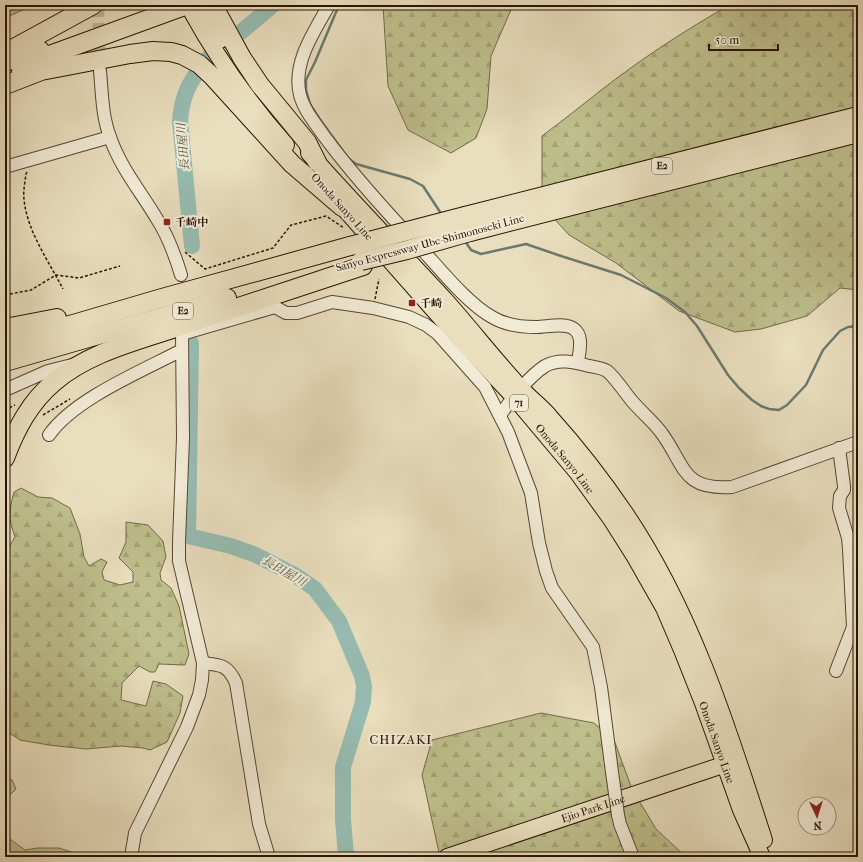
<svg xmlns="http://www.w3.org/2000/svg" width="863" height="862" viewBox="0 0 863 862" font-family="'IM FELL French Canon','Noto Serif JP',serif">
<defs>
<pattern id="forest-firs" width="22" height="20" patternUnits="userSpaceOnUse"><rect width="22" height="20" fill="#bebf8c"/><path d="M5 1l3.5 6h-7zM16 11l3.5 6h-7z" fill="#a3a377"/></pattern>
</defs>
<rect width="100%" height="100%" fill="#e9debe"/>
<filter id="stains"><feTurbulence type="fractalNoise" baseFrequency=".005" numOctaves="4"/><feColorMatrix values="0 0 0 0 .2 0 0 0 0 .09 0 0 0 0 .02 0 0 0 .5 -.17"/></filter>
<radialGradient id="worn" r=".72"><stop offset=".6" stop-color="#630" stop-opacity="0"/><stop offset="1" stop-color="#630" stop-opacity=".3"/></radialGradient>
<!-- forest -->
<g fill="url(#forest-firs)" stroke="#736a48">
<path d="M5,5H23L25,9L5,18Z"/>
<path d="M383,5H513L491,56L487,109L476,138L451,153L408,130L388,86Z"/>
<path d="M730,5H858V290L840,288L807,316L761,329L735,332L679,311L616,263L569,235L549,213L542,190V136C562,121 581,106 600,91C641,59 685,30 730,5Z"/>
<path d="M21,488L38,497L52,498L70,508L80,534L84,557L89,566L101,559L107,562L102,572L104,580L120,585L133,582V572L119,558L126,542V522L148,525L163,541L166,557L160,573L161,580L171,588L179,606L189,654L185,665L159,664L155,672H150L139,666L122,683L121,700L146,706L153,681L166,684L183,696L180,713L167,742L150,750L143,748L121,746L86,749L49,745L20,740L5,730V548L9,547L15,537C8,518 9,511 14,492Z"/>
<path d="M541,713L594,723L614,740L632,789L656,829L686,857H440L422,775L432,740Z"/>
<path d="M5,778L12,780L16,789L8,797L5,798Z"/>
<path d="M5,834L7,837L25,850L37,848H59L86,857H5Z"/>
</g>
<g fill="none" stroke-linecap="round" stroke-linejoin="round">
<!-- stream -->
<g stroke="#6b796d" stroke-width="2.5">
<path d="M339,5L315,62L306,80V90L310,104L319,118L348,158L356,164L410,179L423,186L442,215"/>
<path d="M465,241L471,250L481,254L526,244L558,255L621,275L666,298L685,312L697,326L728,375L739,388L752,400L761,406L769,409L779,410L787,405L806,385L823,350L840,331L848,327L858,326"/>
<path d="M346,856L349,857"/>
</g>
<!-- river -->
<g stroke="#97bcb2" stroke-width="16">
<path d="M241,32L273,5"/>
<path d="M192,246L180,122C182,92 191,79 210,56"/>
<path d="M191,343L188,536L231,546L256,555L295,575L315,589L339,621L362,676L364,686L363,702L343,767V819L346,857"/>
</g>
<!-- minor-tunnel -->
<path stroke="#c2b699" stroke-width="12" stroke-dasharray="12 6" stroke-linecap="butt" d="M98,5L100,66"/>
<!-- minor casing -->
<g stroke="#584633" stroke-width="14">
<g id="minor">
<path d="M329,5C314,32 292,63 300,95C304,110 315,123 324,136C355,178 391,217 427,255C444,274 470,305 492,317C505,325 520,327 536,327C547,327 565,322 574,329C584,336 579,352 578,363"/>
<path d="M100,71C102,92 102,116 110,137C120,167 141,192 157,219C168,236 175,255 181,275"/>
<path d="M5,167L110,137"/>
<path d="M5,390L48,371L72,365"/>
<path d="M500,415C512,399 528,377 545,366C559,358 574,362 589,366C595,367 602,368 607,371C614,376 626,394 632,401C642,413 655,423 663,435C686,468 683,490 732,487L858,442"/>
<path d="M49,435C74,399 142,371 182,350"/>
<path d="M203,663C221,665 228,665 236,683L259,824L269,857"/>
<path d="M836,671L853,627L849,549L848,538L839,508L840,496L844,490V486L839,448"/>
<path d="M618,815L620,824L633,857"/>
<path d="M131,857L135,833L187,727L199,695L202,680L203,663L179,561V542L183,438L182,334L275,307L286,313H297L332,302L373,308L409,317L426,325L438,334L485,387L508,432L531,493L539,543L546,571L552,588L593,647L601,687L612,772"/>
</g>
</g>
<!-- major casing -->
<g stroke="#281405" stroke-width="18">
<g id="major">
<path d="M188,5C215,55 248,102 286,145"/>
<path d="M201,5L220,40"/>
<path d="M309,153C353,203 400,251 446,301C471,329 494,359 520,387C529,398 541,406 550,417C577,447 602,479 625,513C692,612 728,728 764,840"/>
<path id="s1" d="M334,197L456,335L514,397L577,472L611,519L635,557L664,608L682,650L703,703L741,810L762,857"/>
<path id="s2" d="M447,857L735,761"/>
</g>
</g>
<!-- highway casing -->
<g stroke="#281405" stroke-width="20">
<g id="highway">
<path d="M213,5L242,58L260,85L307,142L317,162"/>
<path d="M5,53L93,5"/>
<path d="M5,62L40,50"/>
<path d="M21,70L47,56L187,5"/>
<path d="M5,85L41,71L130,54L153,51L171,52L182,55L199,64L213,77L292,164L342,207"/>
<path d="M465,216L858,116"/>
<path d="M470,232L858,133"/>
<path d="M5,328L57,318"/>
<path d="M5,344L162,298L350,246"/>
<path d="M5,362L227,298"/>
<path d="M5,458C16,429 30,402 54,382C89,352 138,341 181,326C242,306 302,286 363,266"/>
</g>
</g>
<!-- path -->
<g stroke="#281405" stroke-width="1.5" stroke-dasharray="3 2" stroke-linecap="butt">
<path d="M27,172L26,174C25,182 23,191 24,199C27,231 48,260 63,289"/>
<path d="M185,252L205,269L273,248L291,225L326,216L344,228"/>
<path d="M5,295L31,290L56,275L79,278L120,266"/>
<path d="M375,299L379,279"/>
<path d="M5,410L15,405"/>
<path d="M43,415L70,399"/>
</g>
<!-- minor -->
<use href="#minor" stroke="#f1ead5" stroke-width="12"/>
<!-- major -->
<use href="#major" stroke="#e9debe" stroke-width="16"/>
<!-- highway -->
<use href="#highway" stroke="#e9debe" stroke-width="18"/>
<!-- minor-bridge casing -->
<g stroke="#584633" stroke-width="14" stroke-linecap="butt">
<path id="minor-bridge" d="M612,772L618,815"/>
</g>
<!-- highway-bridge casing -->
<g stroke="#281405" stroke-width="20" stroke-linecap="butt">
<g id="highway-bridge">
<path d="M350,246L465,216"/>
<path d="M361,261L407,250L470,232"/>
</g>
</g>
<!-- minor-bridge -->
<use href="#minor-bridge" stroke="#f1ead5" stroke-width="12"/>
<!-- highway-bridge -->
<use href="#highway-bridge" stroke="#e9debe" stroke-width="18"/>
</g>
<!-- markers -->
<g fill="#8f2418" stroke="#f1ead5" stroke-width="1.5">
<rect x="163" y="218" width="8" height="8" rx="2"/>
<rect x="408" y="299" width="8" height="8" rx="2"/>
</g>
<g text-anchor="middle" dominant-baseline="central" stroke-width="4" stroke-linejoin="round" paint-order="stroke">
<!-- shield labels -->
<g fill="#f1ead5" stroke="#645443" stroke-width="1">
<rect x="652" y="158" width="20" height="16" rx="3"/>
<rect x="173" y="303" width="20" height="16" rx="3"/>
<rect x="510" y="395" width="18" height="16" rx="3"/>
</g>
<g font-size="10" font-weight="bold" fill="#281405">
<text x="662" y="166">E2</text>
<text x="183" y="311">E2</text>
<text x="519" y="403">71</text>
</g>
<!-- street labels -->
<g font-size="11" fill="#281405" stroke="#f1ead5">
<text transform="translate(342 207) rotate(48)">Onoda Sanyo Line</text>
<text transform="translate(430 243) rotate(-15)">Sanyo Expressway Ube-Shimonoseki Line</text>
<text stroke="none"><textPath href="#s1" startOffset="349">Onoda Sanyo Line</textPath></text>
<text stroke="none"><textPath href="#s1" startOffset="673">Onoda Sanyo Line</textPath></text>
<text stroke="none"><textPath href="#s2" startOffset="154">Ejio Park Line</textPath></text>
</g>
<!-- poi labels -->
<g font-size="11" font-weight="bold" fill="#281405" stroke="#f1ead5" text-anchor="start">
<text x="175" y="222">千崎中</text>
<text x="420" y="303">千崎</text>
</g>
<!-- water labels -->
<g font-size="12" font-style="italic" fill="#4f4f42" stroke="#f1ead5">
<text transform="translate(183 147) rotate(-95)">長田屋川</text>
<text transform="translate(284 571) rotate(30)">長田屋川</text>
</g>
<!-- quarter labels -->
<g font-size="13" letter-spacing="1" fill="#281405" stroke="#f1ead5">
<text x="401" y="739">CHIZAKI</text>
</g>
</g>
<!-- margin -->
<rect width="863" height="862" fill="none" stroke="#e9debe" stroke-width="20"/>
<rect x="6" y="6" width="851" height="850" fill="none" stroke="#281405" stroke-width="2"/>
<rect x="10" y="10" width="843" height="842" fill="none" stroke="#281405"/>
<!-- north arrow -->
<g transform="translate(817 816) rotate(176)"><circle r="19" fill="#f1ead5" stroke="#a19482"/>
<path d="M0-3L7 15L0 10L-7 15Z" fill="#8f2418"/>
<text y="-6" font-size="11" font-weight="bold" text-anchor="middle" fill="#281405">N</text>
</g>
<!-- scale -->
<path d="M709 44v6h69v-6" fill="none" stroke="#281405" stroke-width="2"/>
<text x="715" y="44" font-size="12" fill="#281405" stroke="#f1ead5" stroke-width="3" paint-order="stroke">50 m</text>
<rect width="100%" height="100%" filter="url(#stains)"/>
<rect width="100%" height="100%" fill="url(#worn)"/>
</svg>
